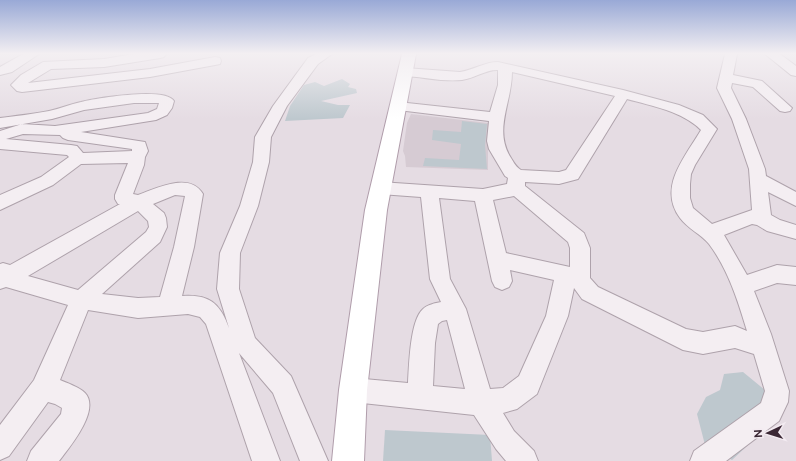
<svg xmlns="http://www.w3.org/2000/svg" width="796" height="461" viewBox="0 0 796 461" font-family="Raleway,sans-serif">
<rect width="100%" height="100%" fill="#e5dce3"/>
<!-- built -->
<path fill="#d6cbd3" d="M411,114L488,123V170L406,167L405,156L403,151L407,123Z"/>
<!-- green -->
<g fill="#bec8ce">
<path d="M342,79L350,84L348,87L356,89L357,93L321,101L338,105H350L343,118L285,121L290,106L304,85L315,82L324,86Z"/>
<path d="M462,121L487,124L485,145L487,169L423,166L425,158L459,160L461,144L432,140L433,130L461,132Z"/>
<path d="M743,372L765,390L772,402L747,446L732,460L705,445L697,414L706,397L720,390L724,374Z"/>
<path d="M385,430L490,435L492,461H383Z"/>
</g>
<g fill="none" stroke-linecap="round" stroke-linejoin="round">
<!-- minor casing -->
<g stroke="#aea2ab" stroke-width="2">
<g id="minor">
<path d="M23,54H39L12,72L0,75V67Z"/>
<path d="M134,54H166L164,57L160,58L104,67L51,69L28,83L150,69L215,57L220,58L221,61L220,64L215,65L150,77L22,92L17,91L11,85L21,75L43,62L104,59Z"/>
<path d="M316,54H332L318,64L287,106L271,137L269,162L258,206L240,253L239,289L255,338L291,376L328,461H300L273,393L239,353L280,461H252L206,324L200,317L188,314L138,318L88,310L60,380C67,383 79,387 85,393C101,410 69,448 59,461H27L31,451L61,414L62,408L55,404L48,402L9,456L0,460V425L34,380L68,305L6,287L0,289V264L3,263L10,265L120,204H118L115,199V195L128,163L81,164L53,185L0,210V195L41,177L69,157L67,155L0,149V131L22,124L55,126L148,113L157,109L159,103H134L84,110L52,119L0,128V118C16,116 33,114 49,111C60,109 70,104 81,102C98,98 165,87 174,101L172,108L167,115L156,120L81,132L145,142L148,151L145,157L144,165L133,194L138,195C156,189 189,171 203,194L194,247L182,296C209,294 220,303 229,328L217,289L220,253L240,206L253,162L255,137L273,106L308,58ZM23,134L60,135L63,138L68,140L132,149V151L83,153L77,146L71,145L6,139ZM175,195L185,196L174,247L160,297L138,298L102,294L160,242L167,227L166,218L164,213L153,204ZM138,211L148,221L149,227L146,232L78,290L28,276Z"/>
<path d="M725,54H737L733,75L762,81L792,108L790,111L785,112L780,111L753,87L732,83L731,88L746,119L765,169L766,176L796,192V206L768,192L771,215L780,220L796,225V239L767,231L757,225L752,224L724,235L747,275L777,265L796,267V285L777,283L754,291L771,334L789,391L788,402L779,421L726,461H690L694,451L761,403L765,391L754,354L735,348L703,354L683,350L582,299L574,288L568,316L537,394L517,409L503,413L514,431L534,451L538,461H506L496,449L474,415L353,402L344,399L341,390L344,381L353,378L408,383C409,366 410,320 423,309C427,305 435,303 441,302L430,279L421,197L380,194L374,192L371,188L374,184L380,182L483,189L507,184L508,178L505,176L489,149L487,141L489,121L398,110L393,109L391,106L393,103L398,102L490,112L498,85V70C487,69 475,78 462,80C443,82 424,77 405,76L400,75L398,72L400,69L405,68L460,72C474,70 484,62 498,62L623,90L679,105L703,115L717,129L695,165L691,174L690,184V198L693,208L712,224L752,210L749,169L732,119L717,88ZM512,72L615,96L566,170L559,172L521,170C516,167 514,163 511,158C493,130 512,103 512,72ZM627,99C652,106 682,111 701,130C686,156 657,187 680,218C688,229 701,234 709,244C728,269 738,301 747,331L735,326L703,332L686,329L598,287L590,278V248L584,233L525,186V182L559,184L578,179ZM514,196L568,242L570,248V267L506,253L493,200ZM439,198L475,201L492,281L495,287L502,290L509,287L512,281L510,270L554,280L546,316L519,376L503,388L490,389L466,309L450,279ZM447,320L465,389L433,386L435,343L438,324L442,321Z"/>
<path d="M765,54H780L796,66V76L791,75Z"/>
</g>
</g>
<!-- major casing -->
<g stroke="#b09dab" stroke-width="2">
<path id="major" d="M402,54H416L387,210L367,390L364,461H332L339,390L365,210Z"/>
</g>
<!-- minor -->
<use href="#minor" fill="#f4eef2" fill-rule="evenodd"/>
<!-- major -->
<use href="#major" fill="#fff" fill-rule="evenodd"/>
</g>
<!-- sky -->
<linearGradient id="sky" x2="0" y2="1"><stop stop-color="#99a9d6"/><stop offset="0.45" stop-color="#f3eff2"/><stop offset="1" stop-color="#f3eff2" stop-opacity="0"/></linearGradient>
<rect width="796" height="119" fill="url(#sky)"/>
<!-- north arrow -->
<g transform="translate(768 433) rotate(266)" stroke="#f3ebf1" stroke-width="3" paint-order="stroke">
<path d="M0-3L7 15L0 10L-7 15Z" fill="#3a2734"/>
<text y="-6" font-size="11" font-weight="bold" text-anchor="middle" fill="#3a2734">N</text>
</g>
</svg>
